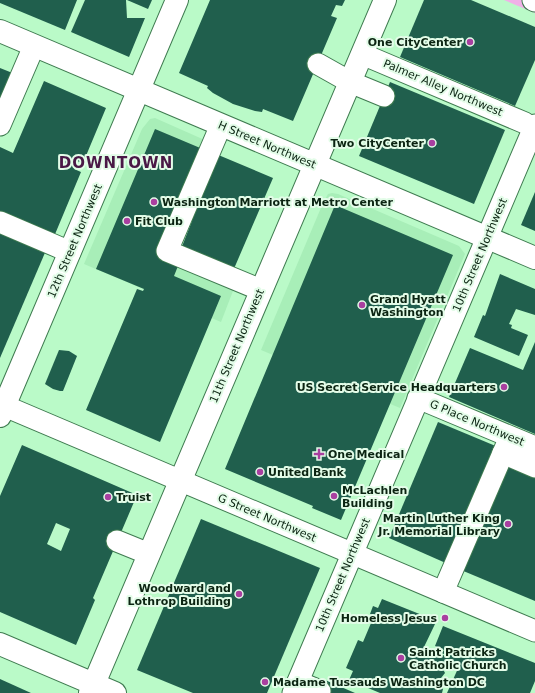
<svg xmlns="http://www.w3.org/2000/svg" width="535" height="693" viewBox="0 0 535 693" font-family="'DejaVu Sans',sans-serif">
<rect width="100%" height="100%" fill="#bafac8"/>
<!-- built -->
<g fill="#a8eeb8">
<path d="M155,118L216,145L173,248L238,278L221,322L84,264L142,129L150,119Z"/>
<path d="M332,193L338,194L459,246L465,254L400,408L261,350L323,203L328,194Z"/>
</g>
<!-- green -->
<path fill="#f0b1e7" d="M504,0H535V13Z"/>
<!-- building -->
<g fill="#205f4d" fill-rule="evenodd">
<path d="M0,0H77L65,30L0,3Z"/>
<path d="M85,0H126L127,18H145L129,57L71,32Z"/>
<path d="M127,0H152L148,9Z"/>
<path d="M210,0H345L342,6L336,5L331,16L337,18L293,121L263,109L262,112L255,111L233,104L213,93L207,88L208,86L179,73Z"/>
<path d="M424,0H471L535,27V60L515,106L400,57Z"/>
<path d="M0,68L15,74L0,107Z"/>
<path d="M44,81L106,108L83,163L77,161L74,169L81,172L53,239L0,214V147L13,153Z"/>
<path d="M390,82L505,130L474,204L359,156Z"/>
<path d="M155,129L205,150L161,253L180,261L174,276L221,296L160,442L86,410L137,289L143,291L144,289L96,269Z"/>
<path d="M216,154L273,178L233,271L181,249L192,221L188,219Z"/>
<path d="M535,192V231L521,225Z"/>
<path d="M335,205L453,255L341,520L312,508L313,506L225,469Z"/>
<path d="M0,228L47,248L0,358Z"/>
<path d="M500,274L535,289V315L516,309L509,324L512,325L511,328L528,335L519,356L474,337L483,315L485,316Z"/>
<path d="M535,342V434L449,397L470,348L523,370Z"/>
<path d="M59,350L69,351L77,356L63,391H60L53,389L45,384Z"/>
<path d="M438,422L498,447L448,564L389,538Z"/>
<path d="M22,445L137,495L93,598L95,600L76,645L0,612V496ZM56,523L70,529L61,551L47,544Z"/>
<path d="M505,465L535,478V601L461,570Z"/>
<path d="M201,519L320,568L267,693H193L137,670Z"/>
<path d="M382,599L427,617L426,620L435,624L424,647L450,658L442,653L444,650L435,646L443,626L535,663V681L530,693H447L460,664L452,661L448,670L442,667L445,673L441,678L443,689L442,693H380L349,680L353,671L346,668L358,640L363,642L374,616L370,614L373,606L378,608Z"/>
<path d="M0,679L31,693H0Z"/>
<path d="M325,680L355,693H319Z"/>
</g>
<g fill="none" stroke-linecap="round" stroke-linejoin="round">
<!-- minor casing -->
<g stroke="#3f7b50" stroke-width="23">
<g id="minor">
<path d="M533,0L535,1"/>
<path d="M362,54L525,123"/>
<path d="M318,64L350,82L384,96"/>
<path d="M0,125L34,46"/>
<path d="M221,125L167,251L261,290"/>
<path d="M0,222L70,252"/>
<path d="M418,398L535,447"/>
<path d="M0,404L535,631"/>
<path d="M503,453L535,467"/>
<path d="M117,541L149,554"/>
<path d="M443,592L510,437"/>
<path d="M298,682L320,691"/>
<path d="M293,693L535,125"/>
</g>
</g>
<!-- major casing -->
<g stroke="#3f7b50" stroke-width="24">
<g id="major">
<path d="M0,31L535,258"/>
<path d="M0,416L177,0"/>
<path d="M0,644L115,693"/>
<path d="M90,693L385,0"/>
</g>
</g>
<!-- minor -->
<use href="#minor" stroke="#fff" stroke-width="21"/>
<!-- major -->
<use href="#major" stroke="#fff" stroke-width="22"/>
</g>
<!-- markers -->
<g fill="#a93fa0" stroke="#e3fce8" stroke-width="1.5">
<circle cx="470" cy="42" r="4"/>
<circle cx="432" cy="143" r="4"/>
<circle cx="154" cy="202" r="4"/>
<circle cx="127" cy="221" r="4"/>
<circle cx="362" cy="305" r="4"/>
<circle cx="504" cy="387" r="4"/>
<path d="M317 448h4v4h4v4h-4v4h-4v-4h-4v-4h4z"/>
<circle cx="260" cy="472" r="4"/>
<circle cx="334" cy="496" r="4"/>
<circle cx="108" cy="497" r="4"/>
<circle cx="508" cy="524" r="4"/>
<circle cx="239" cy="594" r="4"/>
<circle cx="445" cy="618" r="4"/>
<circle cx="401" cy="658" r="4"/>
<circle cx="265" cy="682" r="4"/>
</g>
<g text-anchor="middle" dominant-baseline="central" stroke-width="4" stroke-linejoin="round" paint-order="stroke">
<!-- poi labels -->
<g font-size="11" font-weight="bold" fill="#0b2412" stroke="#e3fce8" text-anchor="start">
<text x="462" y="42" text-anchor="end">One CityCenter</text>
<text x="424" y="143" text-anchor="end">Two CityCenter</text>
<text x="162" y="202">Washington Marriott at Metro Center</text>
<text x="135" y="221">Fit Club</text>
<text x="370" y="299">Grand Hyatt<tspan x="370" dy="13">Washington</tspan></text>
<text x="496" y="387" text-anchor="end">US Secret Service Headquarters</text>
<text x="328" y="454">One Medical</text>
<text x="268" y="472">United Bank</text>
<text x="342" y="490">McLachlen<tspan x="342" dy="13">Building</tspan></text>
<text x="116" y="497">Truist</text>
<text x="500" y="518" text-anchor="end">Martin Luther King<tspan x="500" dy="13">Jr. Memorial Library</tspan></text>
<text x="231" y="588" text-anchor="end">Woodward and<tspan x="231" dy="13">Lothrop Building</tspan></text>
<text x="437" y="618" text-anchor="end">Homeless Jesus</text>
<text x="409" y="652">Saint Patricks<tspan x="409" dy="13">Catholic Church</tspan></text>
<text x="273" y="682">Madame Tussauds Washington DC</text>
</g>
<!-- street labels -->
<g font-size="11" fill="#0b2412" stroke="#e3fce8">
<text transform="translate(443 88) rotate(23)">Palmer Alley Northwest</text>
<text transform="translate(267 145) rotate(23)">H Street Northwest</text>
<text transform="translate(75 241) rotate(-67)">12th Street Northwest</text>
<text transform="translate(480 255) rotate(-67)">10th Street Northwest</text>
<text transform="translate(237 346) rotate(-67)">11th Street Northwest</text>
<text transform="translate(477 423) rotate(23)">G Place Northwest</text>
<text transform="translate(267 518) rotate(23)">G Street Northwest</text>
<text transform="translate(343 575) rotate(-67)">10th Street Northwest</text>
</g>
<!-- district labels -->
<g font-size="15" font-weight="bold" letter-spacing="1" fill="#4a1846" stroke="#e3fce8">
<text x="116" y="163">DOWNTOWN</text>
</g>
</g>
</svg>
